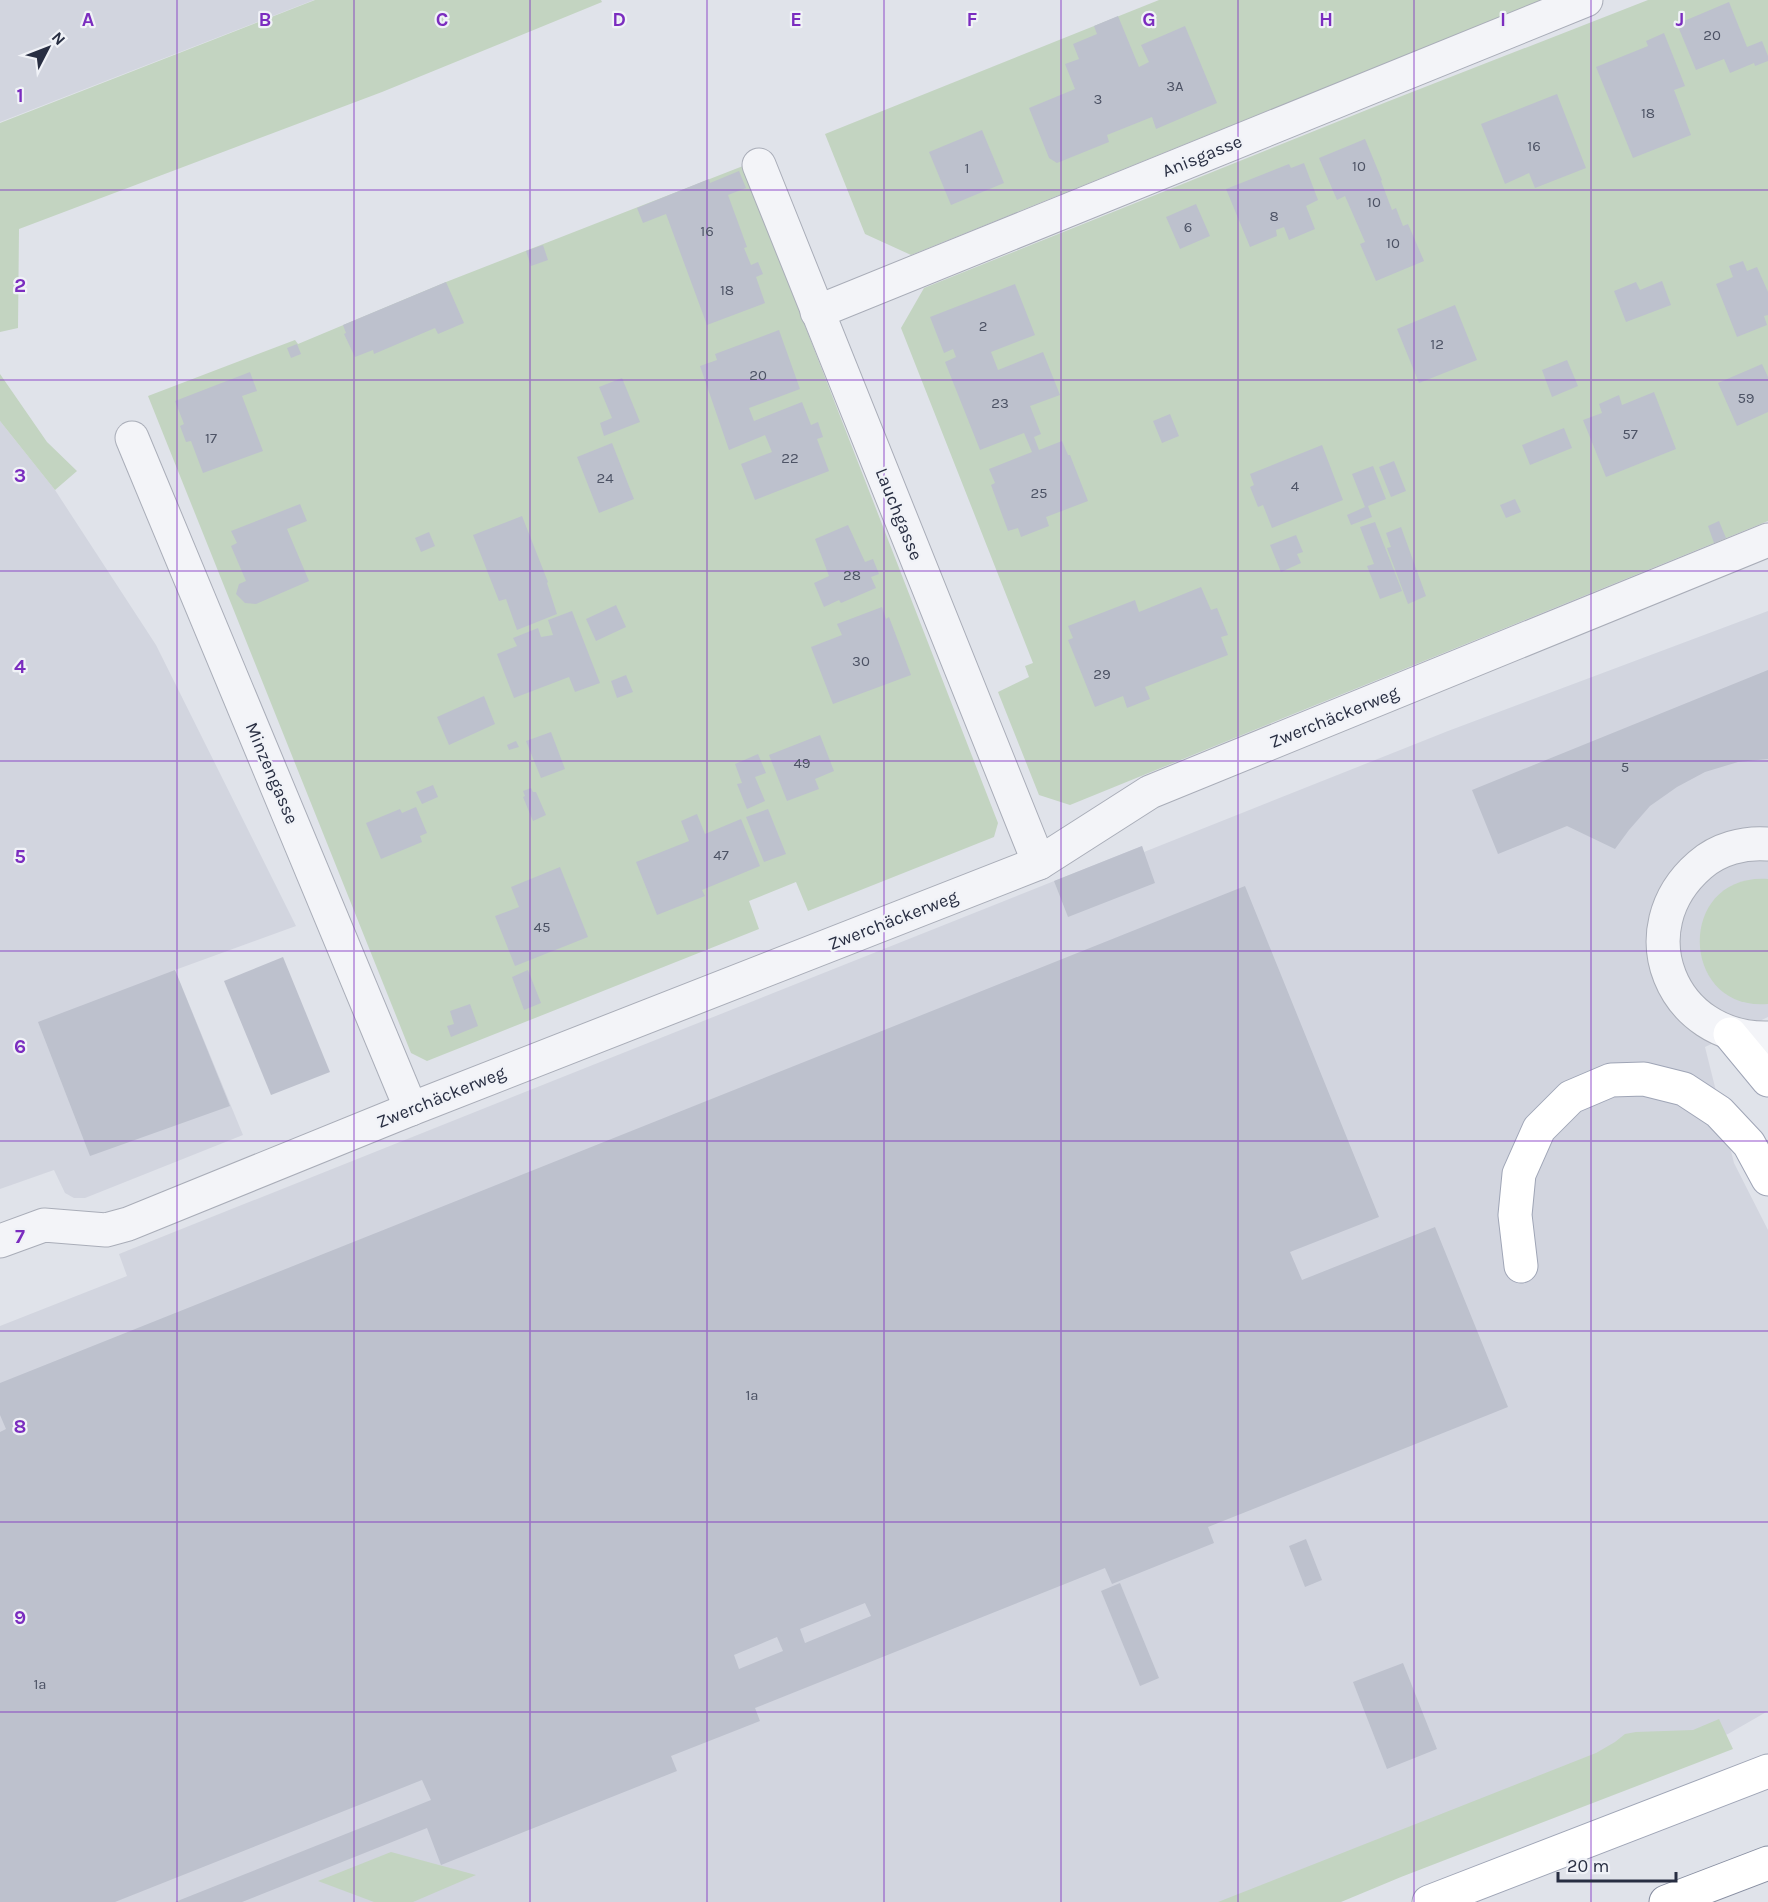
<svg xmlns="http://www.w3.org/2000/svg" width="1768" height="1902" viewBox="0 0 1768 1902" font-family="Karla,sans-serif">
<rect width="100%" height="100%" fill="#e0e3ea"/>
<!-- built -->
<g fill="#d2d5df">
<path d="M0,0H314L0,122Z"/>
<path d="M0,421L55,490L156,645L296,926L175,970L243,1135L85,1198H74L65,1193L54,1170L0,1189Z"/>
<path d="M1768,611V1017L1705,1047L1734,1163L1768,1230V1711L1728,1734L1296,1902H0V1326L127,1276L119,1254L1142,846L1144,852L1448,731Z"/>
</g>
<!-- green -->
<g fill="#c3d4c1">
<path d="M315,0H601L602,2L382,92L19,229L18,328L0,332V123Z"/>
<path d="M1159,0H1542L911,255L865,234L825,134Z"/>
<path d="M1648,0H1768V521L1070,805L1039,795L998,692L1029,677L1025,666L1033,663L901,328L924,288L1384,103Z"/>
<path d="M743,166L998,823L994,837L808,911L796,882L749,901L759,929L427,1061L411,1053L148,396L295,340L298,344L446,282Z"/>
<path d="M0,374L47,442L77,471L55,490L0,421Z"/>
<path d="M1768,879V1004C1679,1012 1675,873 1768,879Z"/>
<path d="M1719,1719L1733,1749L1401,1877L1341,1902H1218L1596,1753L1615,1742L1625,1734L1636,1732L1693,1730Z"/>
<path d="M391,1852L476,1875L413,1902H374L318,1881Z"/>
</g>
<!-- building -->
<g fill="#bdc1cd" fill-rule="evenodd">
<path d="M1729,2L1747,47L1762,41L1768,56V61L1755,66L1754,63L1730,73L1724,59L1696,70L1677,24Z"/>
<path d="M1118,16L1139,67L1149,62L1141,45L1185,26L1217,103L1156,129L1152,117L1107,135L1109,142L1057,163L1049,158L1029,108L1075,89L1065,64L1079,59L1073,44L1097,34L1094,26Z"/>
<path d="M1664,33L1685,86L1674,90L1691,135L1633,158L1596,67L1648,46L1646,41Z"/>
<path d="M1557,94L1586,168L1535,188L1529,173L1505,184L1481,124Z"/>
<path d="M982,130L1004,183L951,205L929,152Z"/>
<path d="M1365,139L1382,180L1381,181L1392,210L1396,208L1403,226L1408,224L1424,261L1376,281L1360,244L1365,242L1345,196L1337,200L1319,158Z"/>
<path d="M1304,163L1318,200L1306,206L1315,229L1289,240L1284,227L1276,230L1277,236L1250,247L1226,189L1289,164L1291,168Z"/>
<path d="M739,171L746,188L728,195L747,247L744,248L751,265L758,262L763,274L756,277L765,303L707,325L666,214L643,223L637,208L709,179L710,183Z"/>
<path d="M1196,204L1210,236L1180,249L1166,217Z"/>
<path d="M543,245L548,260L531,266L526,251Z"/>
<path d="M1743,261L1747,271L1757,267L1768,292V315L1764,316L1767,325L1737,337L1716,284L1733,277L1729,266Z"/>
<path d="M1662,281L1671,305L1626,322L1614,291L1636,282L1640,290Z"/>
<path d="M446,282L464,323L438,334L435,328L374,354L373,350L355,357L344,334L346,333L343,325Z"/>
<path d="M1015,284L1035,335L991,352L998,370L1043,352L1060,395L1030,406L1041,434L1034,437L1039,450L1062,441L1068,455H1070L1088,501L1046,517L1049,526L1021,537L1018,528L1008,531L991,485L995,483L989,469L1032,452L1024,433L980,450L945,362L956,357L953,349L944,353L930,317Z"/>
<path d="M1455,305L1477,360L1419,383L1397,329Z"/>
<path d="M779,330L800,389L749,408L754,421L802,402L811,425L818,422L823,437L817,439L829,471L755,500L741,464L772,452L765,435L729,450L700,366L717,360L715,354Z"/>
<path d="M297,344L301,354L291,358L287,348Z"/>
<path d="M1567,360L1578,386L1552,397L1542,370Z"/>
<path d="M1762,364L1768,377V412L1737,426L1718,383Z"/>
<path d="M250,372L257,391L242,396L263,451L203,473L191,441L186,442L180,426L184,424L175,401Z"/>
<path d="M622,378L640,422L604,436L600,423L612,418L599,387Z"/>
<path d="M1654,392L1676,449L1606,477L1583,420L1602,413L1599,404L1619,395L1622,405Z"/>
<path d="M1170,414L1179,436L1162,443L1153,421Z"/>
<path d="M1564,428L1572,448L1530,465L1522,445Z"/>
<path d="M612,443L634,499L599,513L577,457Z"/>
<path d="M1322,445L1343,500L1272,528L1263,505L1258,507L1250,487L1254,485L1250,474Z"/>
<path d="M1394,461L1406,491L1391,497L1379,467Z"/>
<path d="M1373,466L1386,499L1368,506L1372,517L1351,525L1347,515L1365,507L1352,474Z"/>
<path d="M1515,499L1521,512L1506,518L1500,505Z"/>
<path d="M300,504L307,521L287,529L309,581L256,604L245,603L236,594L239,584L246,581L231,546L237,543L231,531Z"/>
<path d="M522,516L548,582L547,583L557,614L517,630L506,599L499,601L473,535Z"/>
<path d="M1719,521L1726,538L1714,543L1708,526Z"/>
<path d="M1375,522L1402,591L1380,599L1367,566L1374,564L1360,527Z"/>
<path d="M848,525L865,562L873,559L879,574L871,577L876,588L841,603L839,600L824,607L814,583L829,576L815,539Z"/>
<path d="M1401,527L1426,596L1408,604L1387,548L1391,547L1386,533Z"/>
<path d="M429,532L435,546L421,552L415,538Z"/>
<path d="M1296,535L1303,552L1297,554L1301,563L1281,572L1270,545Z"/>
<path d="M1201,587L1211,610L1217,608L1228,635L1221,637L1228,655L1145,687L1150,699L1127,708L1123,696L1095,707L1068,640L1073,638L1068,626L1135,600L1139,612Z"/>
<path d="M616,605L626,627L596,641L586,619Z"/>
<path d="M882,607L886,619L889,617L911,675L833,704L811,647L842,635L837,624Z"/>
<path d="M572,611L600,683L575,692L569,677L514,698L497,654L517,646L513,638L538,628L541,637L553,635L548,620Z"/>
<path d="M1768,670V759L1738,762L1705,772L1677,787L1650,806L1629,830L1615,849L1567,826L1498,854L1472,790Z"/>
<path d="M626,675L633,692L617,698L611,681Z"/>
<path d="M484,696L495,724L449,745L437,717Z"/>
<path d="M551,732L565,769L541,778L526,741Z"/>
<path d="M820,735L834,771L815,779L819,789L787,801L769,755Z"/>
<path d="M516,741L519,747L509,750L507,745Z"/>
<path d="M758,754L766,773L755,777L765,801L747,809L737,784L742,783L735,764Z"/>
<path d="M433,785L438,797L422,804L416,792Z"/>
<path d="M531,788L533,792H536L546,815L533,821L523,797L525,796L523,791Z"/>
<path d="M416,807L427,833L420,836L422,842L381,859L366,823L400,809L402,813Z"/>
<path d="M768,809L786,854L764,862L746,817Z"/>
<path d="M697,814L705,834L741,819L760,866L702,890L705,896L657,915L636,862L689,841L681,821Z"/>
<path d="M1142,846L1155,883L1068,917L1054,881Z"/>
<path d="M560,867L588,937L515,966L495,916L519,907L511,887Z"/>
<path d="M1245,886L1379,1217L1290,1252L1302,1280L1435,1227L1508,1407L1208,1527L1214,1543L1112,1584L1105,1568L755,1708L760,1721L671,1756L677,1771L441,1865L427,1828L242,1902H175L431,1800L422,1780L115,1902H0V1432L6,1429L0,1415V1383ZM865,1603L871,1616L805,1643L800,1629ZM777,1637L783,1651L739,1669L734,1655Z"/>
<path d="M283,957L330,1072L271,1095L224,981Z"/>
<path d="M175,970L230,1106L90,1156L38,1022Z"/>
<path d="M528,970L541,1003L524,1010L512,977Z"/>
<path d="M470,1004L478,1026L451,1037L447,1026L454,1024L450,1011Z"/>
<path d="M1306,1539L1322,1580L1305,1587L1289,1546Z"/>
<path d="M1120,1583L1159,1678L1140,1686L1101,1591Z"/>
<path d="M1403,1663L1437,1749L1387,1769L1353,1682Z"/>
</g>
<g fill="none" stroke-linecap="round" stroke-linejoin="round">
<!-- minor casing -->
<g stroke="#a9adb8" stroke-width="35">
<g id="minor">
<path d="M759,165L1039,863"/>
<path d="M817,312L1586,0"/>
<path d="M132,438L411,1109"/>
<path d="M1768,844C1744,842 1718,849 1700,865C1626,929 1671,1040 1768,1038"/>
<path d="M0,1241L44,1225L106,1230L128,1224L411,1109L1039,863L1150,792L1768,540"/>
</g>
</g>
<!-- major casing -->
<g stroke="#9fa5b6" stroke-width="35">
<g id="major">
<path d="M1730,1034L1768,1080"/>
<path d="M1521,1266L1515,1215L1519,1174L1539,1129L1571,1097L1611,1080L1644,1079L1684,1089L1719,1112L1749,1144L1768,1179"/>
<path d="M1429,1902L1768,1771"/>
</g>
</g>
<!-- highway casing -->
<g stroke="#878ea1" stroke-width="35">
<path id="highway" d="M1666,1902L1768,1863"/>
</g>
<!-- minor -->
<use href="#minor" stroke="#f3f4f8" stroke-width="33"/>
<!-- major -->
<use href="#major" stroke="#fff" stroke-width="33"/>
<!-- highway -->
<use href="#highway" stroke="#fff" stroke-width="33"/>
</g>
<!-- grid -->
<path fill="none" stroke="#7b2cbf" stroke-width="1.5" stroke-opacity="0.55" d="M177,0V1902M354,0V1902M530,0V1902M707,0V1902M884,0V1902M1061,0V1902M1238,0V1902M1414,0V1902M1591,0V1902M0,190H1768M0,380H1768M0,571H1768M0,761H1768M0,951H1768M0,1141H1768M0,1331H1768M0,1522H1768M0,1712H1768"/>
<g text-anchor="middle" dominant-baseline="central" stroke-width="4.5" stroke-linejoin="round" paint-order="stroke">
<!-- number labels -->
<g font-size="15" fill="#4d5365">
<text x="1712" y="35">20</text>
<text x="1175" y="86">3A</text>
<text x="1098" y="99">3</text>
<text x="1648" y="113">18</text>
<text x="1534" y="146">16</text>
<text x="1359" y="166">10</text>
<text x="967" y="168">1</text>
<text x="1374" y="202">10</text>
<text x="1274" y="216">8</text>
<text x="1188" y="227">6</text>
<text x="707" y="231">16</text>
<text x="1393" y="243">10</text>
<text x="727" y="290">18</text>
<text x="983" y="326">2</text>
<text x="1437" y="344">12</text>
<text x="758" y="375">20</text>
<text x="1746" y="398">59</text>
<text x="1000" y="403">23</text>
<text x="1630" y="434">57</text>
<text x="211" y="438">17</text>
<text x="790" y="458">22</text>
<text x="605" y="478">24</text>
<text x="1295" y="486">4</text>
<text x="1039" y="493">25</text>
<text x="852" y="575">28</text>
<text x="861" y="661">30</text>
<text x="1102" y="674">29</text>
<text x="802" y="763">49</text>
<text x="1625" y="767">5</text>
<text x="721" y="855">47</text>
<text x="542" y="927">45</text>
<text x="752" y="1395">1a</text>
<text x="40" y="1684">1a</text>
</g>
<!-- street labels -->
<g font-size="18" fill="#282e42" stroke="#f0f2f7">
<text transform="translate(1202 156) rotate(-22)">Anisgasse</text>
<text transform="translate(899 514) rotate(68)">Lauchgasse</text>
<text transform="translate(1334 717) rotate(-22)">Zwerchäckerweg</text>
<text transform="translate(272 773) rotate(67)">Minzengasse</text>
<text transform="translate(893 920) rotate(-21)">Zwerchäckerweg</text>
<text transform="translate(441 1097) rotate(-22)">Zwerchäckerweg</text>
</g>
</g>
<g font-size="20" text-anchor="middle" font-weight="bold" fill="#7b2cbf" stroke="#f0f2f7" stroke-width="4.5" stroke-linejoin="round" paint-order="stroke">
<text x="88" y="26">A</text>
<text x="265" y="26">B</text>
<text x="442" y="26">C</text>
<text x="619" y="26">D</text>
<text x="796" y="26">E</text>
<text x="972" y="26">F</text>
<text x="1149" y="26">G</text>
<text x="1326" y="26">H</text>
<text x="1503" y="26">I</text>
<text x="1680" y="26">J</text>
<text x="20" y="102">1</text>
<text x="20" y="292">2</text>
<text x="20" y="482">3</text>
<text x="20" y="673">4</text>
<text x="20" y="863">5</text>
<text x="20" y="1053">6</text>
<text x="20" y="1243">7</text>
<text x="20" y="1433">8</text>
<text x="20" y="1624">9</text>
</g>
<!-- north arrow -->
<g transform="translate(48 48) rotate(48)" stroke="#f0f2f7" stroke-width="4.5" paint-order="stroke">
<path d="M0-4.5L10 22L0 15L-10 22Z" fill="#282e42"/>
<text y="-9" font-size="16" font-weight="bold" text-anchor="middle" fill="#282e42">N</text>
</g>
<!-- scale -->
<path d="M1558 1872v9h118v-9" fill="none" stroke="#282e42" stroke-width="3"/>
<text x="1567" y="1872" font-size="18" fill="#282e42" stroke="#f0f2f7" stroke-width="4.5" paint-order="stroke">20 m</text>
</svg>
